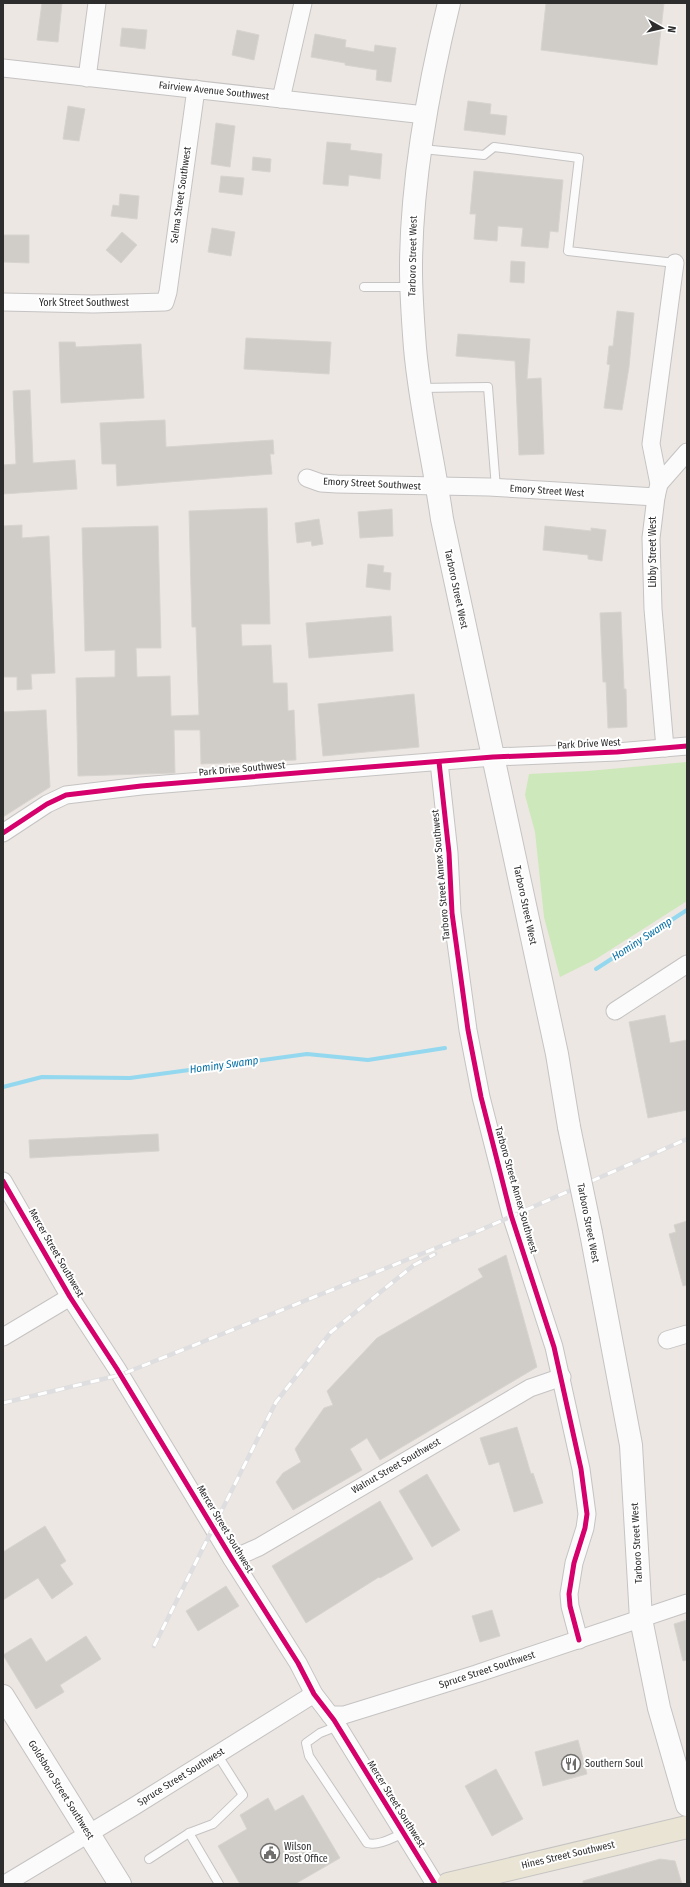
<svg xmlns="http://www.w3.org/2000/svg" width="690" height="1887" viewBox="0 0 690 1887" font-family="'Fira Sans Condensed',sans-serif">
<rect width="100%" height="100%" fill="#ece7e2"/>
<!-- green -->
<path fill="#cde8ba" d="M687,762V901L596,959L560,977L544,917L535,832L525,795L529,774L588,771Z"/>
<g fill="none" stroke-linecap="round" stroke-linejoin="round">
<!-- stream -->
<g stroke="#93d8ef" stroke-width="4">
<path d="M596,969L687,910"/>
<path d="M3,1087L42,1077L130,1078L307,1054L368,1060L445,1048"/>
</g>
</g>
<!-- building -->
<g fill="#d0cdc9" stroke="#d7d3ce">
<path d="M42,3H62L58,42L37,40Z"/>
<path d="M546,3H664L657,65L541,50Z"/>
<path d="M122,28L147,30L145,49L120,46Z"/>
<path d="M237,30L259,35L254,60L232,55Z"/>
<path d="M315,34L346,40L345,47L374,52L375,45L396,48L391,82L376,80L377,70L345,65V63L311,57Z"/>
<path d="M468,101L491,104L490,114L507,116L505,135L464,130Z"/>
<path d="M68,106L85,109L79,141L63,139Z"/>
<path d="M216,123L235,126L230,167L211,164Z"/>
<path d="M327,142L351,144L350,150L382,154L380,179L349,175L348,186L323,184Z"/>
<path d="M253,157L271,159L270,172L252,170Z"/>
<path d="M474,171L563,180L558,232L550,231L548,248L521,246L523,228L498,226L497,241L474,239L476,214H470Z"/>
<path d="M221,176L244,178L242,195L219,192Z"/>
<path d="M120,194L139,196L137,219L111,216L113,205L119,206Z"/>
<path d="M212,228L235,232L231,256L208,252Z"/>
<path d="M122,232L137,245L121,263L106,250Z"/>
<path d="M3,235H29V263L3,262Z"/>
<path d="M511,261L525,262L524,283L510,282Z"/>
<path d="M617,311L634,313L629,367L622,410L604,408L610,365L607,364L609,346H613Z"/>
<path d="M458,334L530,339L527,379L541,378L544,454L519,455L515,361L456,356Z"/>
<path d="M246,338L331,342L329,374L244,369Z"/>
<path d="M59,342H75L76,347L141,344L144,398L61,403Z"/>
<path d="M30,390L33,463L75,460L77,489L3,494V465L16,464L13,391Z"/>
<path d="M165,420L166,447L273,440L274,454H270L272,474L117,486L116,464H102L100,423Z"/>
<path d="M267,508L270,624H241L242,646L271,645L273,683H287L288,711L294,710L296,760L201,764L200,730H174L175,773L78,776L76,678L115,677V650L85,651L82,528L158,526L161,648H136L137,677L170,676L171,716L199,715L196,627H192L189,511Z"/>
<path d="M392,509L393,536L360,538L358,512Z"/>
<path d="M319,519L323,544L312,546L311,541L297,543L295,523Z"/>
<path d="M22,525V538L49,536L55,673L31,674L32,689L17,690V677H3V526Z"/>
<path d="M545,526L591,531V528L606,530L602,561L588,559V555L543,550Z"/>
<path d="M368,564L384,566L383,572L391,573L390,590L366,587Z"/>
<path d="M621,612L624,689H626L627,727L608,728L606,682H603L600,613Z"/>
<path d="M391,616L393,651L309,658L306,623Z"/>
<path d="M414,694L419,747L323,756L318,704Z"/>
<path d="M46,710L50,787L3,817V712Z"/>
<path d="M665,1015L670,1043L687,1040V1110L648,1118L629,1022Z"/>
<path d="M158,1134L159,1151L30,1158L29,1140Z"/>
<path d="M687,1221V1285L683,1286L669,1234L676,1232L674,1225Z"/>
<path d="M506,1255L537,1367L380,1460L367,1438L350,1449L362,1470L293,1510L276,1482L283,1473L301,1462L295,1449L324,1408L333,1405L327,1391L377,1338L483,1277L478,1269Z"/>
<path d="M517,1427L531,1474L533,1473L543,1503L514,1512L499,1462L489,1465L480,1438Z"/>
<path d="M427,1474L460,1530L432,1547L399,1491Z"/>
<path d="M380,1501L413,1559L380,1578L379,1577L306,1623L272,1566Z"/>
<path d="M45,1526L66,1561L60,1565L73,1584L52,1599L38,1578L3,1600V1552Z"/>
<path d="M226,1586L239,1606L198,1631L186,1611Z"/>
<path d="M492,1610L500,1636L480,1642L472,1616Z"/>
<path d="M687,1620V1660L683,1661L674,1624Z"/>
<path d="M86,1636L101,1659L60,1685L64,1692L36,1709L3,1655L31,1638L46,1662Z"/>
<path d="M578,1740L587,1774L543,1786L535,1752Z"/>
<path d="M496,1769L523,1819L492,1836L465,1786Z"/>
<path d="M303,1795L340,1858L295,1884H240L218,1846L247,1829L240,1815L268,1798L275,1811Z"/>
<path d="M660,1859L675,1861L682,1884H583V1881Z"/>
</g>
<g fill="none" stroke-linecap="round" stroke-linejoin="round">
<!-- lane casing -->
<g stroke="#c5c3c3" stroke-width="10">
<g id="lane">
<path d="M422,149L484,155L494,147L579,158L568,251L675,263"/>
<path d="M364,287H411"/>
<path d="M420,388L488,387L496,488"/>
<path d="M338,1726L320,1733L306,1743L309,1756L367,1843C379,1846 392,1838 404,1833"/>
<path d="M189,1833L219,1884"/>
<path d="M149,1859L189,1833L213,1824L243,1795L217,1754"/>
</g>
</g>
<!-- street casing -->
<g stroke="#c5c3c3" stroke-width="19">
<g id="street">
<path d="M3,68L425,115"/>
<path d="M87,78L97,3"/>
<path d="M281,99L303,3"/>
<path d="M3,302L93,304L165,302L168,292L196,89"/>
<path d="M307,478L321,483L337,484L489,487L656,497"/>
<path d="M659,484L687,452"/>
<path d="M665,748L653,609L651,538L656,497L659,484L651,444L675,263"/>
<path d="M439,762L449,853L452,913L468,1030L481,1097L511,1215L554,1347L581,1469L587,1514L585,1528L574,1563L569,1594L570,1606L579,1640"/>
<path d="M3,833L47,804L66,795L141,786L369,767L493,757L617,752L687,746"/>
<path d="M615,1011L687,964"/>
<path d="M3,1181L70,1297L117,1369L232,1559L298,1663L314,1694L334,1720L435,1884"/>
<path d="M3,1337L70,1297"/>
<path d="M667,1340L687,1334"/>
<path d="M232,1559L259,1547L530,1388L562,1377"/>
<path d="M330,1715H344L476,1674L687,1603"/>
<path d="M5,1884L133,1807L314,1694"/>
</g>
</g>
<!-- secondary casing -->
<g stroke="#c5c3c3" stroke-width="24">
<g id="secondary">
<path d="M449,3C428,89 411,180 411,269C411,296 413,322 415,348C420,406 434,462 442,519L557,1054L569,1127"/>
<path d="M591,1233L631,1445L641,1619L659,1708L687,1805"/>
<path d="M3,1696L120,1884"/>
</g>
</g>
<!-- primary casing -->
<g stroke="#c6c4c3" stroke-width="24">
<path id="primary" d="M448,1884L687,1827"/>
</g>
<!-- lane -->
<use href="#lane" stroke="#fcfbfb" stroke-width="8"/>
<!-- street -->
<use href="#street" stroke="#fcfbfb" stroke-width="17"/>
<!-- secondary -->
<use href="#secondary" stroke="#fcfbfb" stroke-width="22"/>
<!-- primary -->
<use href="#primary" stroke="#e9e4d4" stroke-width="22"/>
<!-- rail casing -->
<g stroke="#dedee0" stroke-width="4.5">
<g id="rail">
<path d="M3,1403L120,1375L476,1232L687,1139"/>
<path d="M154,1646L276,1402L331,1332L414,1265L435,1254"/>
</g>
</g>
<!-- rail -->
<use href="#rail" stroke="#fff" stroke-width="3" stroke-dasharray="9" stroke-linecap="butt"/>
<!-- secondary-bridge casing -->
<g stroke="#c5c3c3" stroke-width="24" stroke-linecap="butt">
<path id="secondary-bridge" d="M569,1127L591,1233"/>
</g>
<!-- secondary-bridge -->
<use href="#secondary-bridge" stroke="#fcfbfb" stroke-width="22"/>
<!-- cycleway casing -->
<g stroke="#fff" stroke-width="8">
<g id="cycleway">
<path d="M439,762L449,853L452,913L468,1030L481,1097L511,1215L554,1347L581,1469L587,1514L585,1528L574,1563L569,1594L570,1606L579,1640"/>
<path d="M3,833L47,804L66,795L141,786L369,767L493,757L617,752L687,746"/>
<path d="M3,1181L70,1297L117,1369L232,1559L298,1663L314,1694L334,1720L435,1884"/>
</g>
</g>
<!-- cycleway -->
<use href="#cycleway" stroke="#d6006c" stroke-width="5"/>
</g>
<!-- icons -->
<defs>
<g id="restaurant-ring" transform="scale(1)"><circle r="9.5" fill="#fff" stroke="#706e6c" stroke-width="1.5"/><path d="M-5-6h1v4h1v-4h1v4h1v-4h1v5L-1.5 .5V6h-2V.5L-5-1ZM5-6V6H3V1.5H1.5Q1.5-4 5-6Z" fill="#706e6c"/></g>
<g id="civic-ring" transform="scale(1)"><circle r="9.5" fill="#fff" stroke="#706e6c" stroke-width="1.5"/><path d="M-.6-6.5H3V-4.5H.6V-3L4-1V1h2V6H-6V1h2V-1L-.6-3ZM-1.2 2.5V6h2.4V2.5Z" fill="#706e6c"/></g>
</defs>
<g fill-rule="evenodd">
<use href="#restaurant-ring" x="571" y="1764"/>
<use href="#civic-ring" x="270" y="1853"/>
</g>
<g text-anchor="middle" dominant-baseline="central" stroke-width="4" stroke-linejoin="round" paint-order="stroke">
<!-- street labels -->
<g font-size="10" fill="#2d2d2d" stroke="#fff">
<text transform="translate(214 91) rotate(6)">Fairview Avenue Southwest</text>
<text transform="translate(181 195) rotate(-82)">Selma Street Southwest</text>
<text transform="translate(413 256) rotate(-89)">Tarboro Street West</text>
<text x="84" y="303">York Street Southwest</text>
<text transform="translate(372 484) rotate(3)">Emory Street Southwest</text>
<text transform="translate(547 491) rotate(4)">Emory Street West</text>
<text transform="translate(653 552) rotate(-90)">Libby Street West</text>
<text transform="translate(456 589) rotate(78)">Tarboro Street West</text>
<text transform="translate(589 744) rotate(-3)">Park Drive West</text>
<text transform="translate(242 769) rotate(-5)">Park Drive Southwest</text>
<text transform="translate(441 875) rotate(-95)">Tarboro Street Annex Southwest</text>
<text transform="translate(525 905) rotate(78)">Tarboro Street West</text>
<text transform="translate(516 1190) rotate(74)">Tarboro Street Annex Southwest</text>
<text transform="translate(588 1223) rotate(79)">Tarboro Street West</text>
<text transform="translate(56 1253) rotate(60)">Mercer Street Southwest</text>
<text transform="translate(396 1466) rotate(-30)">Walnut Street Southwest</text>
<text transform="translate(225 1529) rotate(59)">Mercer Street Southwest</text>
<text transform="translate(637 1543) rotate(-93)">Tarboro Street West</text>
<text transform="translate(487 1670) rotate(-18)">Spruce Street Southwest</text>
<text transform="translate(181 1777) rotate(-32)">Spruce Street Southwest</text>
<text transform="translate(61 1790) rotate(58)">Goldsboro Street Southwest</text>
<text transform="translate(396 1804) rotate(58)">Mercer Street Southwest</text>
<text transform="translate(568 1855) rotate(-13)">Hines Street Southwest</text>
</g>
<!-- poi labels -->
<g font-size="10" fill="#2d2d2d" stroke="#fff" text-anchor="start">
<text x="585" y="1764">Southern Soul</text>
<text x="284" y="1847">Wilson<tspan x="284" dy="12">Post Office</tspan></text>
</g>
<!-- water labels -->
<g font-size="11" font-style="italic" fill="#0670a7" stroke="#fff">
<text transform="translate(642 939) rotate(-33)">Hominy Swamp</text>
<text transform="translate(224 1065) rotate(-8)">Hominy Swamp</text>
</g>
</g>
<!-- border -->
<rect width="690" height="1887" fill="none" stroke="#2d2d2d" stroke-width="8"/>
<!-- north arrow -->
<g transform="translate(662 28) rotate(98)" stroke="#ffffff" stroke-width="3" paint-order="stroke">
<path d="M0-3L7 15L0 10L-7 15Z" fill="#2d2d2d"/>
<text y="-6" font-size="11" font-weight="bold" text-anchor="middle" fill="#2d2d2d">N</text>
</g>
</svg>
